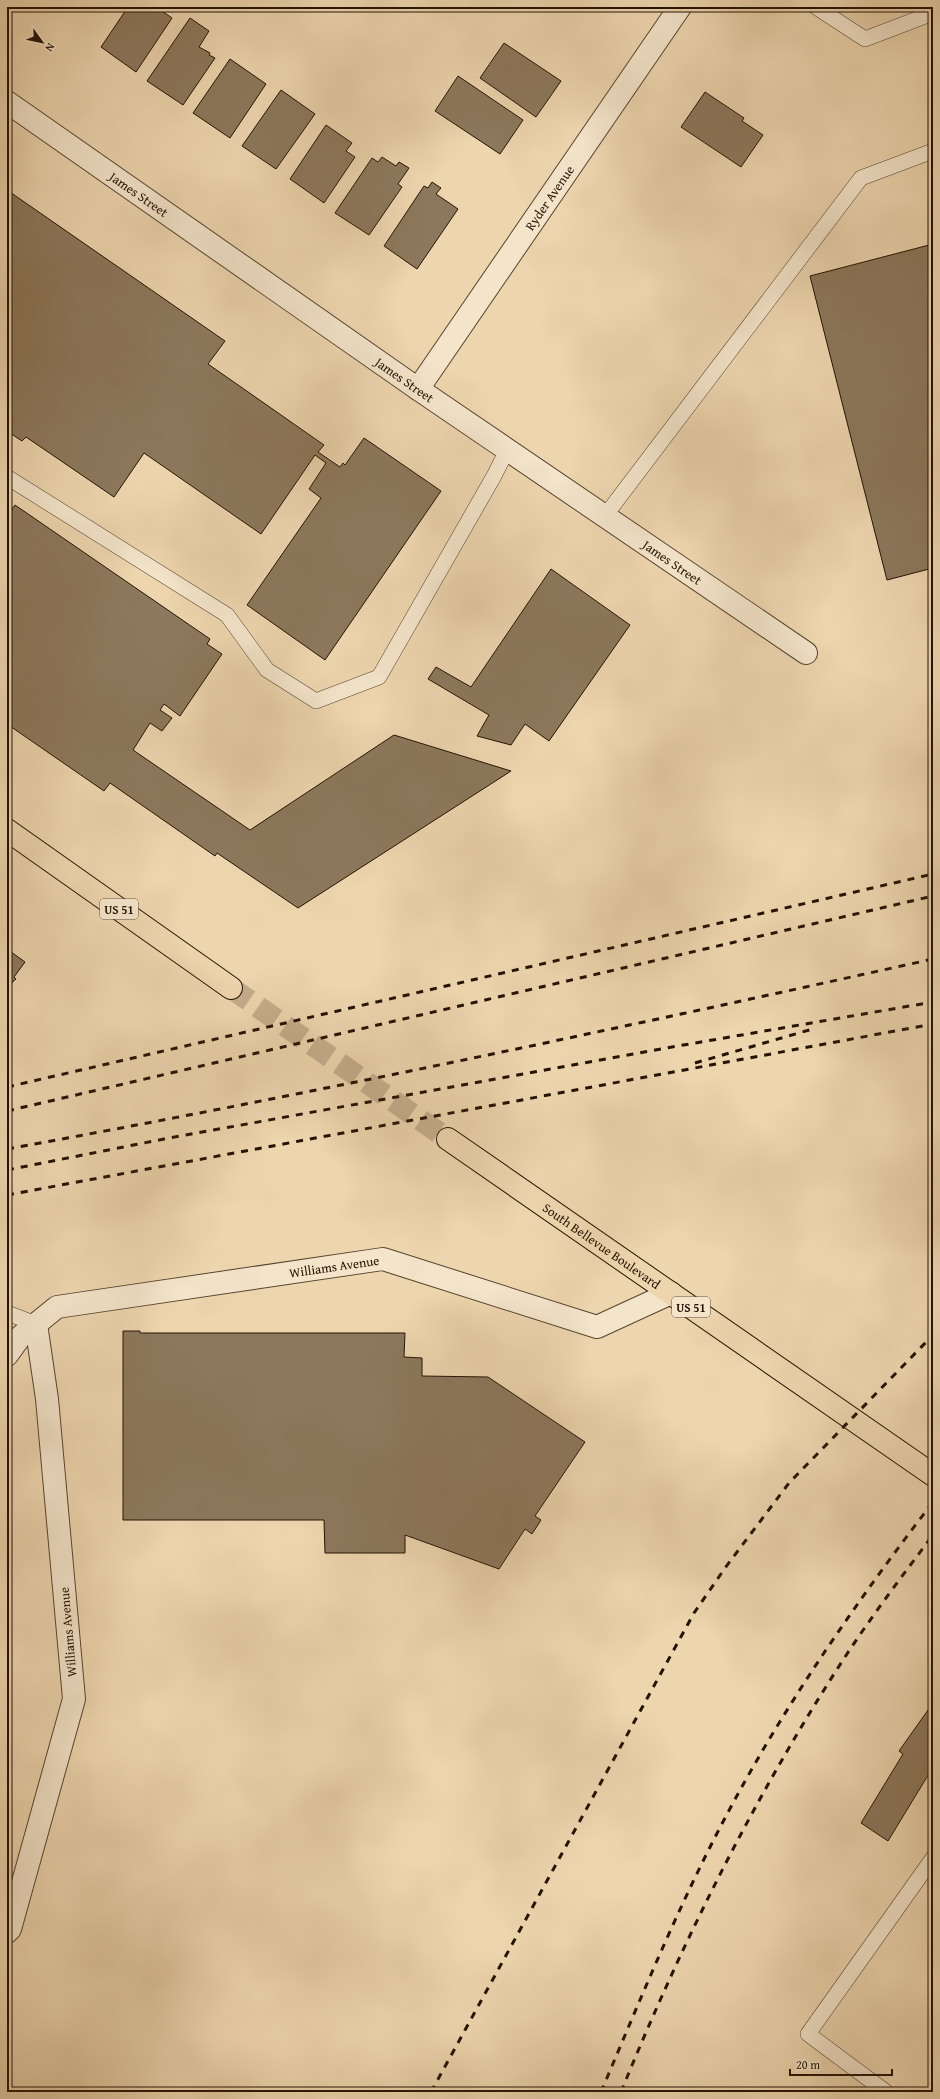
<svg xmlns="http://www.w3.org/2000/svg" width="940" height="2099" viewBox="0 0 940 2099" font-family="'Gentium Book Plus',serif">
<rect width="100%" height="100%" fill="#edd5ae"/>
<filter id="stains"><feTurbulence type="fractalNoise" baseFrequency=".005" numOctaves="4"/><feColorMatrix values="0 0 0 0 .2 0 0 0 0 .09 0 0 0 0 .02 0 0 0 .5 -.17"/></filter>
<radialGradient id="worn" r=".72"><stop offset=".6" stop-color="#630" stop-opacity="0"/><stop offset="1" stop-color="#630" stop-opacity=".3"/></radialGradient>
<!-- building -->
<g fill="#8c785c" stroke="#231303">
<path d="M128,7H156L172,18L136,72L101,47Z"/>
<path d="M190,18L209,31L199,47L210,53L209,55L215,58L183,105L147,81Z"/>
<path d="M504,43L561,81L536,117L480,78Z"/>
<path d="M230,59L266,84L230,138L193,113Z"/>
<path d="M458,76L523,120L500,154L435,111Z"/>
<path d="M281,90L315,114L276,169L242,146Z"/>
<path d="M705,92L744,118L742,121L763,135L741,167L681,127Z"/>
<path d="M326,125L352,143L346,151L355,157L324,203L290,179Z"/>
<path d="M382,157L396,166L399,162L409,168L398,184L402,187L369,235L335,213L372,158L378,162Z"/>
<path d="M432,182L441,188L436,194L458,209L417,269L384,246L424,186L428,188Z"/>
<path d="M7,190L225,341L208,364L324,445L318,452L340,467L343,463L345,465L364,438L441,491L325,660L247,605L321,498L309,489L326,463L315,455L261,534L144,453L114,497L26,437L22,441L7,431Z"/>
<path d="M933,244V568L887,580L810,276Z"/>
<path d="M15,505L210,639L207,644L222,654L180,716L164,704L160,710L172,718L162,731L150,723L133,750L250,830L394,735L511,771L298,908L217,853L215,856L110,783L104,791L7,724V516Z"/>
<path d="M551,569L630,625L549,741L525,724L511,745L477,736L489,715L428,679L436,667L471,687Z"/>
<path d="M7,949L25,962L14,977L16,979L7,987Z"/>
<path d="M123,1331H140V1333H405L404,1357L422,1358V1376L488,1377L585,1442L535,1516L541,1520L532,1534L525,1529L499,1569L405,1535V1553H325L324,1520H123Z"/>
<path d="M933,1703V1774L930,1772L888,1841L861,1823L903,1754L899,1751Z"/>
</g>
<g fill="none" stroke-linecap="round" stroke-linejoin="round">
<!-- primary-tunnel -->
<path stroke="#c5ae8c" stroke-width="22" stroke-dasharray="22 11" stroke-linecap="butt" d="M231,988L448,1139"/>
<!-- lane casing -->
<g stroke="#56442e" stroke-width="16">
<g id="lane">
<path d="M816,7L865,39L933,13"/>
<path d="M7,477L227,615L267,670L316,701L379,677L494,476L507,450"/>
<path d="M605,516L861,178L933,151"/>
<path d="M7,1313L36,1324"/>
<path d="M886,2092L808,2034L933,1858"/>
</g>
</g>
<!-- street casing -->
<g stroke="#56442e" stroke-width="24">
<g id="street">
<path id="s1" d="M7,102L418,389L806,653"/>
<path id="s2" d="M418,389L680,7"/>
<path id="s3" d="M7,1355L20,1337L57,1307L383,1259L597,1327L671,1293"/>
<path d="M7,1932L10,1929L74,1699L47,1399L36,1324"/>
</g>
</g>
<!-- primary casing -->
<g stroke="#231303" stroke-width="24">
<g id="primary">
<path d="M7,830L231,988"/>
<path id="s4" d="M448,1139L933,1475"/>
</g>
</g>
<!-- lane -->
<use href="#lane" stroke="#f3e4ca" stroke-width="15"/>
<!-- street -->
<use href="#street" stroke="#f3e4ca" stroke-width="22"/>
<!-- primary -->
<use href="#primary" stroke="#edd5ae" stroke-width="22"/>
<!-- rail -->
<g stroke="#231303" stroke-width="3" stroke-dasharray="7 7" stroke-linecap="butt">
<path d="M695,1063L816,1028"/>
<path d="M7,1087L933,874"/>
<path d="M7,1111L933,896"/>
<path d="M7,1149C317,1093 625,1027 933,959"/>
<path d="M7,1170L164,1139L672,1047L933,1002"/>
<path d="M7,1195L933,1024"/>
<path d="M431,2092L694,1613L725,1568L789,1483L933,1335"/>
<path d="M601,2092C640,2000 678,1907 725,1818C784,1706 856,1602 933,1502"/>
<path d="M621,2092C682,1942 755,1796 843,1660C871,1617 902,1576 933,1535"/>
</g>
</g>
<g text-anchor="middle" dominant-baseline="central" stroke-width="3.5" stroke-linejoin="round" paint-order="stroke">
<!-- shield labels -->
<g fill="#f3e4ca" stroke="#61523f" stroke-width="1">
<rect x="100" y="899" width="38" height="20" rx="3"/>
<rect x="672" y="1297" width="38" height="20" rx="3"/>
</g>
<g font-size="12" font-weight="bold" fill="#231303">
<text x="119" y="909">US 51</text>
<text x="691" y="1307">US 51</text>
</g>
<!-- street labels -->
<g font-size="13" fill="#231303" stroke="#f3e4ca">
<text stroke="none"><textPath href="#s1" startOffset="161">James Street</textPath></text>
<text stroke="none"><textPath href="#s2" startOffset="232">Ryder Avenue</textPath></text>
<text stroke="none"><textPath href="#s1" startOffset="485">James Street</textPath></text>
<text stroke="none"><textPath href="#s1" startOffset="809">James Street</textPath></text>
<text stroke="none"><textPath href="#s4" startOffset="187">South Bellevue Boulevard</textPath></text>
<text stroke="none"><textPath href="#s3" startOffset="350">Williams Avenue</textPath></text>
<text transform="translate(68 1632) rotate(-95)">Williams Avenue</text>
</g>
</g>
<!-- margin -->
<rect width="940" height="2099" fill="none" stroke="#edd5ae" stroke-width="24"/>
<rect x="8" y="8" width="924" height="2083" fill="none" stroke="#231303" stroke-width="2"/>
<rect x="12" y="12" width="916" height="2075" fill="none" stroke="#231303"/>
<!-- north arrow -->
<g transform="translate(42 42) rotate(123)" stroke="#f3e4ca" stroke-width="3" paint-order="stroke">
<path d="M0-3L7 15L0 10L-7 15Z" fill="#231303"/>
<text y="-6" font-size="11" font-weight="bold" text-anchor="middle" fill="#231303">N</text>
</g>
<!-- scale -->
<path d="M790 2069v6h102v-6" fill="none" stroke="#231303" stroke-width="2"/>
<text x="796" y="2069" font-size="12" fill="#231303" stroke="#f3e4ca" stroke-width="3" paint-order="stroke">20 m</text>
<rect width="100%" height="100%" filter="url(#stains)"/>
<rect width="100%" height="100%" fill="url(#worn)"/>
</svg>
